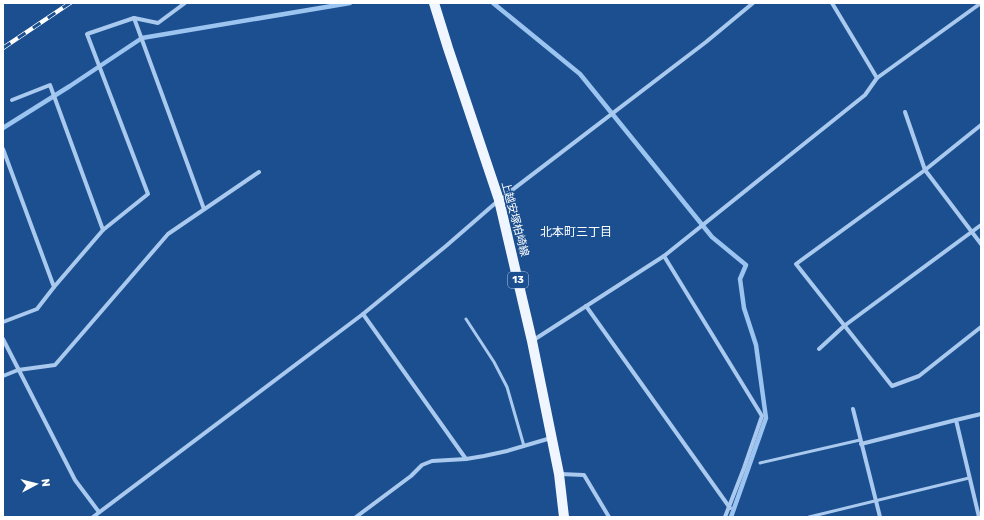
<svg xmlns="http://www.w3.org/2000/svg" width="984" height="520" viewBox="0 0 984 520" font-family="Rubik,'Noto Sans JP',sans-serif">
<rect width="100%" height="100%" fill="#1b4f8f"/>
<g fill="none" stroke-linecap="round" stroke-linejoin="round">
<!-- stream -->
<g stroke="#9cc4f0" stroke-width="4.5">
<path d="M493,3L580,74L712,237L746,265L740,279L744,308L756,345L766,418L731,517"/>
<path d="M3,128L70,86L142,38L350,3"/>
</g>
<!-- lane -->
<g stroke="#a9c9ee" stroke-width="3">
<path d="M466,319L494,362L507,387L524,446"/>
<path d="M760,463L860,440"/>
<path d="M809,517L969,478"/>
</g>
<!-- street -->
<g stroke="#a9c9ee" stroke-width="4">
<path d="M832,3L877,78"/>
<path d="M134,18L204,209"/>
<path d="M12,100L50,85L103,230"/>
<path d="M905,112L925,170L981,244"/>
<path d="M981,125L925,170L796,264L892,386L919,376L981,327"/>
<path d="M3,149L54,287L37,309L3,322"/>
<path d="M664,256L762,416L744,468L725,517"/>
<path d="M54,287L103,230L148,194L87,34L134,18L158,23L185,3"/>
<path d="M586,306L730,508"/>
<path d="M363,314L466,459"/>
<path d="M3,339L75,480L99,512"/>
<path d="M532,341L664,256L865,95L877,78L981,3"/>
<path d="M819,349L844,326L981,225"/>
<path d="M3,376L18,370L55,365L168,234L259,172"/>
<path d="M853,409L880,517"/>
<path d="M861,444L956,420"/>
<path d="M560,474L584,475L609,517"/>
<path d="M93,517L363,314L446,246L499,200L706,42L753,3"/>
<path d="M356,517L411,476L422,465L432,461L466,459L484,456L507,451L551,438"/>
<path d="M979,517L956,420L981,414"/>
</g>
<!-- primary -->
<path stroke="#f0f6ff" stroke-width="10" d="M434,3L448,48L499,200L532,341L559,474L564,517"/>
<!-- rail casing -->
<g stroke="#fff" stroke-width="4.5">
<path id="rail" d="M3,48L70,3"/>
</g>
<!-- rail -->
<use href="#rail" stroke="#1b4f8f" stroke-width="3" stroke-dasharray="9" stroke-linecap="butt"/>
</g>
<g text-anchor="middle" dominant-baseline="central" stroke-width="3" stroke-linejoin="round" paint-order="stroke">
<!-- shield labels -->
<rect fill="#1b4f8f" stroke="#bbcadd" stroke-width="1" x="508" y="272" width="20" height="16" rx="3"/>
<g font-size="10" font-weight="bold" fill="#fff">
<text x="518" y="280">13</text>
</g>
<!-- street labels -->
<g font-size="11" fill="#fff" stroke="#1b4f8f">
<text transform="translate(515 219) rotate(75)">上越安塚柏崎線</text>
</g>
<!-- neighbourhood labels -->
<g font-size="12" fill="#fff" stroke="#1b4f8f">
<text x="576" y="232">北本町三丁目</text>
</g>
</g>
<!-- border -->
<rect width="984" height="520" fill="none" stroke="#ffffff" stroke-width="8"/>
<!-- north arrow -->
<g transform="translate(36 484) rotate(83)" stroke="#1b4f8f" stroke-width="3" paint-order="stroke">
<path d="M0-3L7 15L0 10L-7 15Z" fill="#ffffff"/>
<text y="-6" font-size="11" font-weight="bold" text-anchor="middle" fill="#ffffff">N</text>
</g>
</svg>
